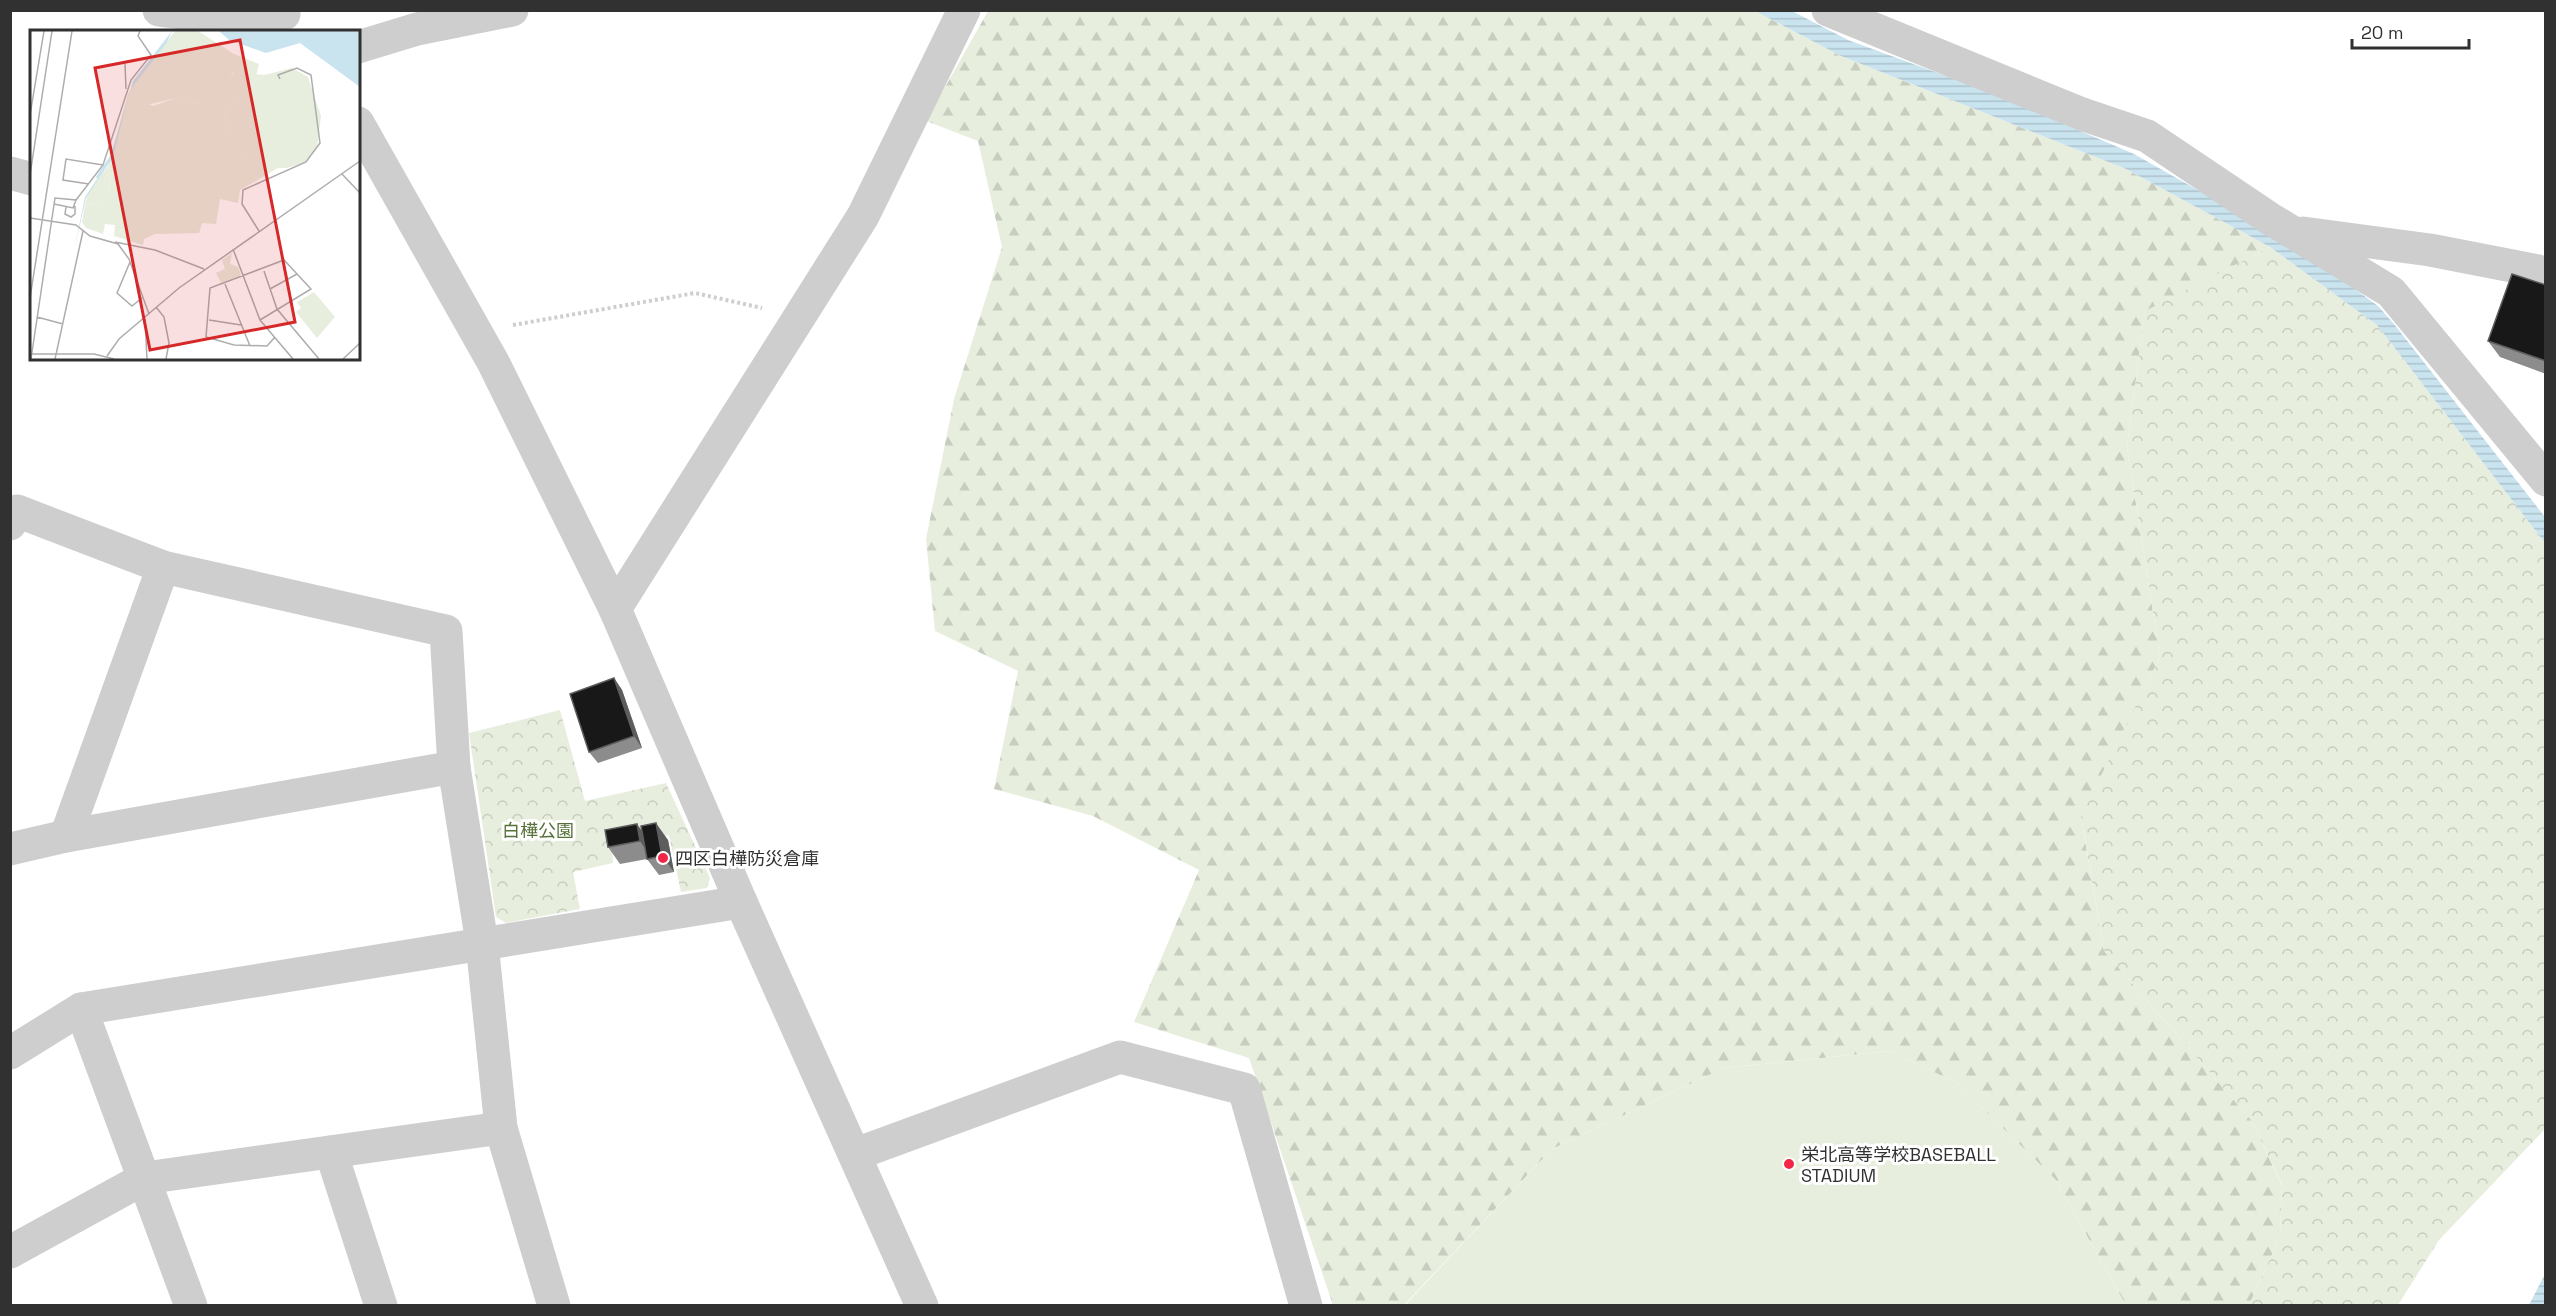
<svg xmlns="http://www.w3.org/2000/svg" width="2556" height="1316" viewBox="0 0 2556 1316" font-family="'Space Grotesk','Noto Sans JP',sans-serif">
<defs>
<pattern id="forest-firs" width="22" height="20" patternUnits="userSpaceOnUse" patternTransform="scale(1.5)"><rect width="22" height="20" fill="#e8eede"/><path d="M5 1l3.5 6h-7zM16 11l3.5 6h-7z" fill="#c7cdbf"/></pattern>
<pattern id="park-crowns" width="20" height="18" patternUnits="userSpaceOnUse" patternTransform="scale(1.5)"><rect width="20" height="18" fill="#e8eede"/><path d="M2 6a3 3 0 1 1 6 0M12 15a3 3 0 1 1 6 0" fill="none" stroke="#c7cdbf"/></pattern>
<pattern id="water-rules" width="6" height="5" patternUnits="userSpaceOnUse" patternTransform="scale(1.5)"><rect width="6" height="5" fill="#c9e3ef"/><path d="M0 2.5h6" fill="none" stroke="#adc3cd"/></pattern>
</defs>
<rect width="100%" height="100%" fill="#fff"/>
<!-- grass -->
<path fill="#e8eede" d="M1890,1051L1957,1083L2055,1179L2126,1305L1404,1306L1552,1149L1724,1068Z"/>
<!-- forest -->
<path fill="url(#forest-firs)" d="M988,11H1755L1841,56L2126,169L2270,247L2145,312L2127,446L2160,657L2081,817L2104,951L2252,1121L2282,1186L2280,1237L2249,1305H2126L2055,1179L1957,1083L1890,1051L1724,1068L1552,1149L1404,1305H1333L1249,1058L1134,1022L1199,870L1093,816L994,789L1018,671L935,631L926,539L954,399L1002,247L978,141L926,121Z"/>
<!-- park -->
<g fill="url(#park-crowns)">
<path d="M2270,247L2377,325L2545,543V1129L2439,1240L2398,1305H2249L2280,1237L2282,1185L2252,1121L2104,951L2081,816L2160,657L2127,446L2145,311Z"/>
<path d="M560,710L585,801L666,783L710,878L707,888L681,892L669,835L612,845L613,863L573,872L580,909L506,923L496,917L469,733Z"/>
</g>
<!-- water -->
<g fill="url(#water-rules)">
<path d="M1755,11H1792L1848,40L1987,91L2134,154L2219,202L2322,265L2378,306L2394,324L2545,517V543L2377,325L2270,247L2126,169L1841,56Z"/>
<path d="M2545,1274V1305H2529Z"/>
</g>
<g fill="none" stroke-linecap="round" stroke-linejoin="round">
<!-- path -->
<path stroke="#cecece" stroke-width="4" stroke-dasharray="3 3" stroke-linecap="butt" d="M513,325L695,293L762,308"/>
<!-- minor -->
<g stroke="#cecece" stroke-width="33">
<path d="M159,10L202,15L284,14"/>
<path d="M1828,10L2082,114L2147,136L2269,218L2391,292L2546,480"/>
<path d="M358,47L417,29L512,10"/>
<path d="M358,123L493,362L615,609L741,902L922,1306"/>
<path d="M10,173L32,179"/>
<path d="M2303,233L2430,250L2538,271"/>
<path d="M10,524L17,511L163,567L446,631L454,767L482,943L501,1128L554,1306"/>
<path d="M615,609L863,216L964,10"/>
<path d="M66,836L163,567"/>
<path d="M10,849L66,836L454,767"/>
<path d="M81,1009L191,1306"/>
<path d="M10,1053L81,1009L741,902"/>
<path d="M331,1152L381,1306"/>
<path d="M856,1154L1120,1057L1244,1089L1306,1306"/>
<path d="M10,1252L145,1178L501,1128"/>
</g>
</g>
<!-- wall -->
<g fill="#8c8c8c">
<path d="M2546,285V374L2500,357L2488,341Z"/>
<path d="M614,678L622,690L642,748L598,763L589,752Z"/>
<path d="M642,831L668,840L674,872L659,875L647,859L620,864L608,847Z"/>
</g>
<!-- shaded-wall -->
<g fill="#5d5d5d">
<path d="M614,678L622,690L642,748L634,736Z"/>
<path d="M656,823L668,840L674,872L662,856Z"/>
<path d="M637,824L649,841L651,858L640,841Z"/>
</g>
<!-- building -->
<g fill="#181818" stroke="#5d5d5d" stroke-width="1.5">
<path d="M2512,274L2546,285V361L2488,341Z"/>
<path d="M614,678L634,736L589,752L570,694Z"/>
<path d="M656,823L662,856L647,859L641,826Z"/>
<path d="M637,824L640,841L608,847L605,830Z"/>
</g>
<!-- markers -->
<g fill="#f32745" stroke="#fff" stroke-width="2">
<circle cx="663" cy="858" r="6"/>
<circle cx="1789" cy="1164" r="6"/>
</g>
<g text-anchor="middle" dominant-baseline="central" stroke-width="6" stroke-linejoin="round" paint-order="stroke">
<!-- park labels -->
<g font-size="18" fill="#57713a" stroke="#fff">
<text x="538" y="830">白樺公園</text>
</g>
<!-- poi labels -->
<g font-size="18" fill="#313131" stroke="#fff" text-anchor="start">
<text x="675" y="858">四区白樺防災倉庫</text>
<text x="1801" y="1154">栄北高等学校BASEBALL<tspan x="1801" dy="21">STADIUM</tspan></text>
</g>
</g>
<!-- overview -->
<g transform="translate(30 30)">
<rect width="330" height="330" fill="#fff"/>
<path d="M262,38L278,47L291,86L287,118L276,132L257,138H234L213,124L201,107L195,89L197,81L206,68L234,45Z" fill="#e8eede"/>
<path d="M207,42L234,45L206,68L197,81L195,89L201,107L213,124L234,138H248L210,160L208,173L190,169L186,194L172,193L169,203L125,204L114,209L113,215L84,206L85,195L75,194L73,204L56,198L52,192L55,175L69,172L80,159L78,136L98,64L123,76L146,68L165,73L180,68L195,47ZM284,262L305,287L287,308L266,282L271,278L267,272Z" fill="#e8eede"/>
<path d="M145,1H168L204,24L229,34L226,46L202,43L180,68L165,73L146,68L108,77L98,64L105,51ZM78,136L80,159L69,172L55,175L58,163ZM202,223L200,234L208,237L211,245L191,253L186,243L195,239L192,230Z" fill="#e8eede"/>
<path d="M142,1L136,14L100,60L83,127L56,168L44,221L55,167L79,131L103,51ZM189,1H330V57L270,13L236,23L199,10Z" fill="#c9e3ef"/>
<path fill="none" stroke="#c9e3ef" stroke-width="3" d="M67,148L81,127"/>
<path fill="none" stroke="#adadad" stroke-width="1.5" d="M95,34L96,59M0,85L14,1M312,144L330,163M0,145L22,1M59,154L33,150L36,129L73,135M46,170L73,135L101,50L121,25L108,6L110,1M36,177L35,184L41,187L45,184V176M0,188L46,195L60,206L88,214L99,229L119,284M229,201L212,174L213,160L276,132L290,113L281,45L267,38L248,45L250,49M85,212L125,220L174,239M203,219L230,290L263,329M100,232L87,263L102,276L112,268M234,241L247,279L289,329M195,254L220,316M240,259L267,244M0,268L42,1M126,277L134,287L139,313L136,329M7,287L33,294M115,289L117,329M179,290L211,295M230,290L281,259L254,230L180,258L176,307L204,315L237,316L245,307M0,324H64L84,329M77,326L89,309L149,258L330,131M1,329L25,168L46,170L43,178L24,174M25,329L53,201M313,329L330,313"/>
<path fill="#d62828" fill-opacity="0.15" stroke="#d62828" stroke-width="3" d="M210,10L265,292L120,320L65,38Z"/>
<rect width="330" height="330" fill="none" stroke="#313131" stroke-width="3"/>
</g>
<!-- border -->
<rect width="2556" height="1316" fill="none" stroke="#313131" stroke-width="24"/>
<!-- scale -->
<path d="M2352 39v9h117v-9" fill="none" stroke="#313131" stroke-width="3"/>
<text x="2361" y="39" font-size="18" fill="#313131" stroke="#ffffff" stroke-width="4.5" paint-order="stroke">20 m</text>
</svg>
